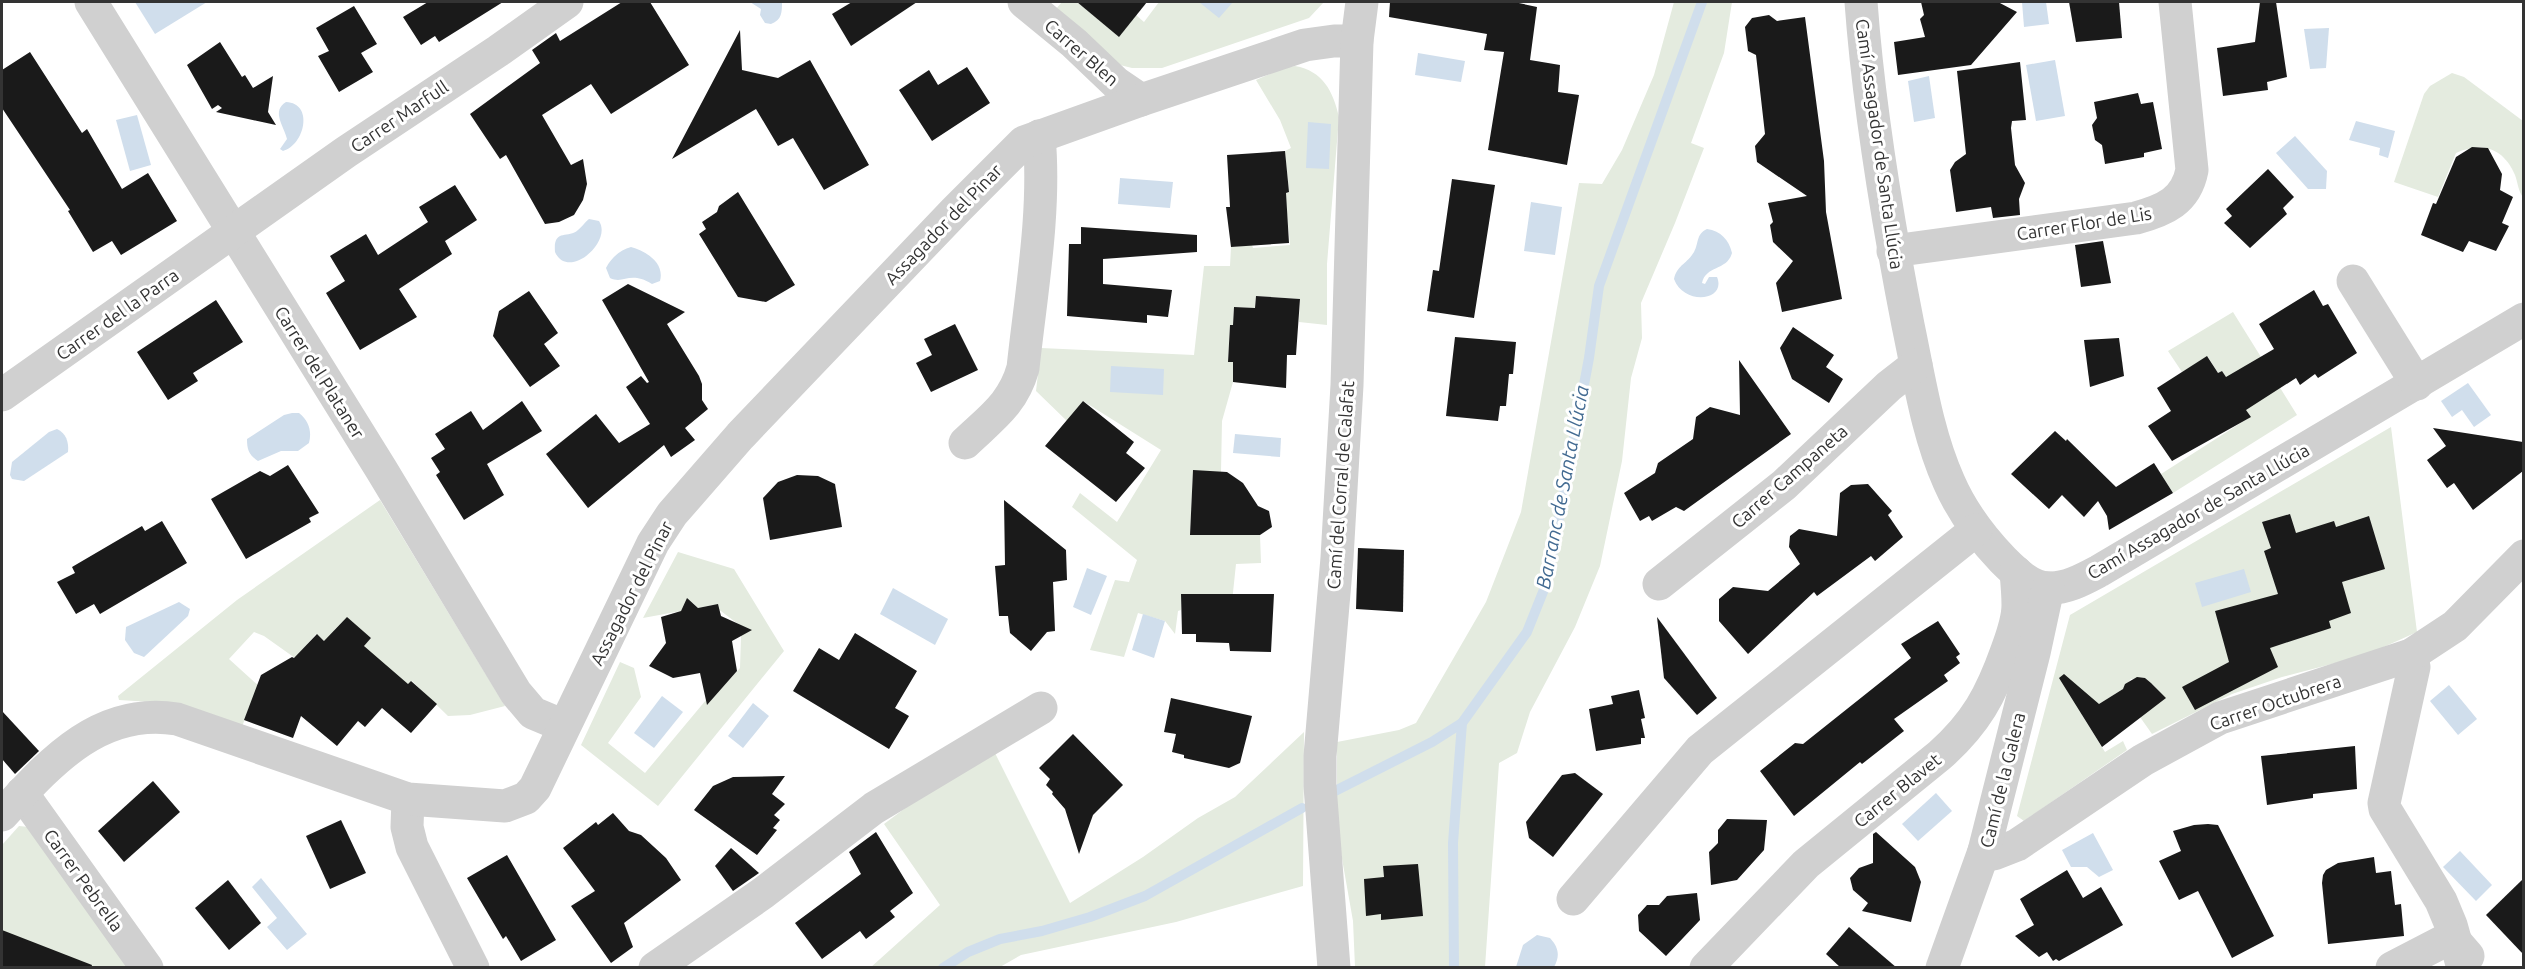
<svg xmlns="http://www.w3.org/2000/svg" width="2525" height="969" viewBox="0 0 2525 969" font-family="Ubuntu,sans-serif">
<rect width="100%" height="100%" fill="#fff"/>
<!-- green -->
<g fill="#e4ebdf">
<path d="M1062,2H1077L1119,36L1136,15L1144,22L1159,2H1324L1309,18L1162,68H1132L1120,65L1055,10Z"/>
<path d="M1674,2H1732L1724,53L1691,143L1704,148L1675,223L1641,303L1642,338L1631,378L1622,461L1600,566L1575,627L1530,712L1517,753L1499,763L1485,967H1355L1353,921L1341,853L1337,814V742L1399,730L1416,723L1486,602L1521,512L1579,183L1602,184L1622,150L1654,75Z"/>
<path d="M1295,66C1323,71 1333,91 1339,117L1327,264V325L1299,322L1300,299L1256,296L1255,308L1234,307L1233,325H1230L1228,361L1234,362L1233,382L1222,421L1221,472L1193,471L1190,535H1260L1261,563L1236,564L1232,602L1224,595L1181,594V610L1178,611L1175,634L1165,621L1138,613L1124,657L1090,650L1115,580L1129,582L1137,560L1072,507L1080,493L1117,522L1161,450L1083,401L1067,421L1036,391L1041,348L1194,355L1204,266H1230L1231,247L1252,245L1253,248L1290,245L1286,203L1277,195L1289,192L1285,151L1291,148L1280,120L1256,80L1283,68Z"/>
<path d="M2452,73L2464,77L2523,121V197C2518,191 2518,183 2515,175C2503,147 2481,142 2456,153L2438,197L2394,182L2424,94L2430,86Z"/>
<path d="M2233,312L2297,415L2173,493L2161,474L2250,417L2222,371L2218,373L2208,357L2182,372L2168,351Z"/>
<path d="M2391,427L2417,632L2366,655L2282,677L2232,694L2152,734L2140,717L2158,695L2155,687L2145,678L2131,679L2123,689L2082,715L2105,752L2123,741L2127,750L2024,821L2017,816L2070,615Z"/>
<path d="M380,500L505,706L470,715L448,716L412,681L406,686L364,646L371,638L347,618L335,629L328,644L316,634L295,658L264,636L254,632L229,659L281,706L249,707L242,727L152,702L119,700L118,696L237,600Z"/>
<path d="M678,552L734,569L784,651L658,806L581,745L620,662L634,668L641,697L608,743L645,773L706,700L707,704L740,668L741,636L738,624L713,605L698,608L693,603L684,605L681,611L643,618Z"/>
<path d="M1304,732L1303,886L1176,922L1021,955L1000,967L870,968L940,905L884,824L916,800L995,753L1070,903L1143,857L1198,818L1235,797Z"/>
<path d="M19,826L29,827L134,967L2,968V845Z"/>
</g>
<!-- water -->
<g fill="#d0deec">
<path d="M135,2H207L155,34Z"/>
<path d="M750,2H782C782,12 782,20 771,24L765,23L760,15L761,9Z"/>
<path d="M1199,2H1233L1219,18Z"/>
<path d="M2022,2H2046L2049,24L2024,27Z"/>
<path d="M2329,28L2326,68L2310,69L2304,29Z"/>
<path d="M1418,53L1465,61L1461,82L1415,75Z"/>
<path d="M2055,60L2065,116L2036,121L2026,65Z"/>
<path d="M1929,76L1935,118L1914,122L1908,81Z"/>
<path d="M286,102C314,103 305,145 283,151L280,149L287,139C284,126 271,111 286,102Z"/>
<path d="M137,115L151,165L130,171L116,120Z"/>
<path d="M2356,121L2395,131L2388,158L2379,155L2380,148L2349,140Z"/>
<path d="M1308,122L1331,124L1329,169L1306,168Z"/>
<path d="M2295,136L2327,171L2326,189H2308L2276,153Z"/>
<path d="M1120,178L1173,182L1170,208L1118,204Z"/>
<path d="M1531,202L1562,207L1555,255L1524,251Z"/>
<path d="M589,219L599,221C613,242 568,281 555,252C553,228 568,239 578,230C582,227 584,223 589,219Z"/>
<path d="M1707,229C1721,231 1729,240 1732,253C1727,271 1706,265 1702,283L1705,284L1709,277H1717C1727,301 1684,306 1674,279C1677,265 1687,264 1694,252C1699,243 1696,234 1707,229Z"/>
<path d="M631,247C646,251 665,263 660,281L652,284C629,270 624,285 610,278L606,268C611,258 620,250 631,247Z"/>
<path d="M1111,366L1164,369L1163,395L1110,392Z"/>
<path d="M2468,383L2491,415L2474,427L2462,410L2452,417L2441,401Z"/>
<path d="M292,413H299C309,421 312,431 309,443L298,451H281L258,461C249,455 247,450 247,439L284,415Z"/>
<path d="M57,429C66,433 69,442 68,452L24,481L12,479L10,475L12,462L49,432Z"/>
<path d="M1235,434L1281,438L1280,457L1233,453Z"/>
<path d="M1087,568L1107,576L1091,615L1073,607Z"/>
<path d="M2244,569L2251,592L2202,607L2195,583Z"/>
<path d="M893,588L948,619L935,645L880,614Z"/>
<path d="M179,602L190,609L188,616L144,657L134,653L125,640L126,627Z"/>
<path d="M1143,614L1165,621L1154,658L1132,650Z"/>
<path d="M2449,685L2477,719L2458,735L2430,701Z"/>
<path d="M662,696L683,712L654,748L634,733Z"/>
<path d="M753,703L769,716L743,748L728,736Z"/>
<path d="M1936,793L1952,811L1918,841L1902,824Z"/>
<path d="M2093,833L2113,870L2099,877L2087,867H2071L2062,850Z"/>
<path d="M2460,851L2492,885L2476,901L2443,867Z"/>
<path d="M261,878L307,934L287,950L267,927L277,918L252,887Z"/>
<path d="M1537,935L1550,938C1559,948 1560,956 1554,967H1516L1523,945Z"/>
</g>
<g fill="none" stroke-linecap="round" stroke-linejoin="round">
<!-- stream -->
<g stroke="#d0deec" stroke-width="10">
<path d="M1335,791L1432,742L1462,723"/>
<path d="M943,968L968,952L1000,939L1042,931L1090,917L1145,896L1302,808"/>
<path d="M1454,968L1453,843L1462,723L1527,632L1547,582L1589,358L1599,286L1702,2"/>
</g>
</g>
<!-- building -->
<g fill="#1a1a1a">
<path d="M428,2H503L439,42L435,36L421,45L403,17Z"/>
<path d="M622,2H650L689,65L611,114L591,84L542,115L571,165L583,159L587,184L583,200L574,215L559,222L545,224L506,155L500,159L470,114L540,63L532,50L556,33L560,41Z"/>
<path d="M852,2H917L851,46L832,14Z"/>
<path d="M1077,2H1147L1119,37Z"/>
<path d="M1390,2H1514L1537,7L1530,60L1560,65L1558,92L1579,95L1567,165L1488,150L1504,52L1484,50L1487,34L1389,17Z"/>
<path d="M1921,2H1998L2017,12L1971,65L1898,75L1894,42L1925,37L1920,19L1924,15Z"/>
<path d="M2069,2H2119L2122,38L2076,42Z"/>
<path d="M2260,2H2276L2287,77L2267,82L2268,90L2223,96L2217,48L2255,42Z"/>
<path d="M354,6L377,44L361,53L373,72L339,92L318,56L329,51L316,28Z"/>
<path d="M1769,15L1777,21L1805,17L1824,161L1826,212L1842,299L1782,312L1776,283L1793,261L1773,242L1770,225L1773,222L1768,203L1807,196L1757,162L1755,146L1765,134L1756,55L1748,51L1745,27L1752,18Z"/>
<path d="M740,30L742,70L778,78L810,60L869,165L824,190L793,138L778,146L756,109L672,159Z"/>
<path d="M220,42L242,77L245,75L253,88L273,76L268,112L276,125L216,112L222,108L218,105L212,109L187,65Z"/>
<path d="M30,52L82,133L87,129L122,189L148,173L177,221L121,255L112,241L93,252L68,211L70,210L2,108V70Z"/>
<path d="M2020,62L2026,120L2012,121L2011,128L2015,165L2025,183L2019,199L2020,215L1993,218L1991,207L1956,212L1950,170L1955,162L1966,154L1957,71Z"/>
<path d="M967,67L990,103L932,141L899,90L929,70L938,85Z"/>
<path d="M2138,93L2141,104L2153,102L2162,149L2144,153V157L2105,164L2102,145L2095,140L2092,125L2097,118L2094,102Z"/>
<path d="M2472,147L2488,148L2502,174L2500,190L2513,197L2502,223L2509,226L2496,251L2469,241L2463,252L2421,235L2433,203L2436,204L2456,157Z"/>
<path d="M1285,151L1289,192L1286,193L1289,243L1231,247L1226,207H1230L1227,155Z"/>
<path d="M2268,169L2294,197L2283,208L2287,214L2250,248L2224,223L2232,216L2226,209Z"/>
<path d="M1452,179L1495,185L1474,318L1427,311L1433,270L1439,271Z"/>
<path d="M455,185L477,220L445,241L452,254L399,289L417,317L360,350L326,293L345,281L330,256L366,234L378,255L428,222L419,207Z"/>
<path d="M738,192L795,285L766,302L738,297L699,234L706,229L702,222L717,212L719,206Z"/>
<path d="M1081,227L1197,235V252L1103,259V284L1172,290L1168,317L1147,315V323L1067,316L1069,244H1081Z"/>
<path d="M2103,241L2111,283L2081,287L2075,245Z"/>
<path d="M628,284L685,312L667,324L699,376L702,384V400L708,409L685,428L695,440L671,457L664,445L588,508L546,454L596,414L619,443L650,424L626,387L641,376L647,383L649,382L602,300Z"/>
<path d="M2314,290L2323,306L2328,304L2357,353L2318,378L2315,374L2300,385L2296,378L2246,410L2251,417L2172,461L2148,426L2171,411L2157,388L2207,356L2218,373L2222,371L2226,377L2274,349L2259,324Z"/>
<path d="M529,291L558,333L544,344L560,366L530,387L493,336L499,311Z"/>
<path d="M1256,296L1300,299L1296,355H1287L1286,388L1233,382V362H1228L1230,325H1233L1234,307L1255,308Z"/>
<path d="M216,300L243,342L193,373L198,381L168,400L137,352Z"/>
<path d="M955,324L978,370L931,392L916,363L932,355L924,339Z"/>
<path d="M1793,327L1834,355L1826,367L1843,379L1829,403L1792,379L1780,348Z"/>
<path d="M1455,337L1516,342L1513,374H1509L1506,406H1500L1498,421L1446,416Z"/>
<path d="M2119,338L2124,376L2090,387L2084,340Z"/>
<path d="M1739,360L1791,434L1684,511L1676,507L1652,521L1649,516L1640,521L1624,493L1655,473L1658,463L1693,439L1696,417L1710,407L1740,415Z"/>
<path d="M522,401L542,431L487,464L504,495L464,520L436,475L440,472L431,458L445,449L435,434L471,411L483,430Z"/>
<path d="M1083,401L1134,442L1126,453L1145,468L1116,502L1045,446Z"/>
<path d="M2433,428L2523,442V471L2473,510L2454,483L2447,488L2427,460L2446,446Z"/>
<path d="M2055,431L2066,441L2067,439L2116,487L2154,463L2173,493L2109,530L2107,516L2098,501L2084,517L2062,495L2049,509L2011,474Z"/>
<path d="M288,465L319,513L309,518L311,522L246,559L211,499L260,471L270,476Z"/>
<path d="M1193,470L1227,472L1243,483L1258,506L1269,511L1272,527L1260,535H1190Z"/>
<path d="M797,475L818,476L835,484L842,527L770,540L763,498L778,482Z"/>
<path d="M1868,484L1892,511L1888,515L1903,537L1875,561L1871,556L1817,596L1814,592L1748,654L1719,621V599L1733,587L1768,591L1800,564L1789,547L1790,536L1799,529L1837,536L1840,493L1851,485Z"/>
<path d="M1004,500L1066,550L1067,580L1053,582L1055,631L1047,632L1031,651L1010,633L1008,616H999L995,566L1005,565Z"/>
<path d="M2290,514L2296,533L2334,521L2336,527L2369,516L2385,569L2342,582L2351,613L2329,621L2331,628L2270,648L2278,667L2195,710L2182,687L2229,662L2215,611L2278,594L2264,551L2271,548L2262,522Z"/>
<path d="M162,521L187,563L100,614L94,604L76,614L57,582L75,573L72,567L142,526L145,531Z"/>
<path d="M1358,548L1404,550L1403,612L1356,609Z"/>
<path d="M1181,594H1274L1271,652L1230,651L1229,643L1196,642V634H1182Z"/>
<path d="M687,598L698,608L718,604L721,616L752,630L732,641L737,671L707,705L700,673L673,678L649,666L666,643L661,617L681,611Z"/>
<path d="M347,617L371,638L364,646L408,684L411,681L437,704L411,733L382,708L365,727L358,721L337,746L301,716L293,738L244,720L261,675L292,657L294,658L317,634L324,641Z"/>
<path d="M1657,617L1717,698L1697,715L1664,678Z"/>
<path d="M1938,621L1960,654L1956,657L1960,663L1944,675L1948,681L1894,719L1904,731L1862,764L1860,762L1794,816L1760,771L1795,743L1803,744L1911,658L1901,644Z"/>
<path d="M855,633L917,671L895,708L909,716L889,749L793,691L819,648L839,660Z"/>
<path d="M2064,674L2099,704L2123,689L2125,684L2137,677L2145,678L2151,683L2166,698L2102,747L2059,678Z"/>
<path d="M1639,690L1645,718L1641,719L1645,738H1641V744L1596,751L1589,709L1613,704L1611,696Z"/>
<path d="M1171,698L1252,716L1240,763L1229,768L1184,758V755L1172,752L1176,734L1164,732Z"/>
<path d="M2,711L39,751L15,774L2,759Z"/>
<path d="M1073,734L1123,785L1093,815L1079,854L1065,809L1052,794L1053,792L1046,785L1050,779L1039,768Z"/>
<path d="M2355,746L2357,789L2313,794V798L2267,805L2261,756Z"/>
<path d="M1575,773L1603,794L1553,857L1529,838L1526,822L1562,775Z"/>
<path d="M785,776L772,794L785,804L774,815L780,820L773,828L777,830L757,855L694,810L713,786L733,777Z"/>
<path d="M153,781L180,812L124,862L98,831Z"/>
<path d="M613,813L629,831L641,835L666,858L681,880L624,923L633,947L611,963L571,906L595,891L563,848L596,822L598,825Z"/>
<path d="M1727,819L1767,820L1764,850L1737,880L1711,885L1709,852L1718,843V830Z"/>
<path d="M341,820L366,873L330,889L306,836Z"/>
<path d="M2208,824L2218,825L2274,936L2232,958L2198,891L2179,900L2159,861L2181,851L2173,831L2194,825Z"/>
<path d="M876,832L913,893L890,911L895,917L866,939L860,931L822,959L795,923L861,874L849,852Z"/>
<path d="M1876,832L1915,867L1921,882L1911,922L1862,911L1868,903L1853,890L1850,878L1859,868L1873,863V834Z"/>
<path d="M731,848L759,873L733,891L715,866Z"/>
<path d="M507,855L556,940L521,961L506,936L503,939L467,878Z"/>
<path d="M2374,857L2376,873L2391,871L2395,905L2401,904L2404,936L2328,944L2322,883L2323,875L2326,870L2338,863Z"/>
<path d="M1418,864L1423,916L1381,920V914L1366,916L1364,879L1384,877L1383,866Z"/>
<path d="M2067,870L2083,898L2101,887L2123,925L2059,961L2056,959L2053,961L2047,952L2039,957L2015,936L2034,925L2020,899Z"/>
<path d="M2523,879V954L2486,915Z"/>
<path d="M228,880L261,923L229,950L195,908Z"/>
<path d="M1697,893L1700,920L1666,956L1639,931L1638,915L1647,905H1659L1667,896Z"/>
<path d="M1849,927L1897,968H1841L1826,954Z"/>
<path d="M2,930L92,965L91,968H2Z"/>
</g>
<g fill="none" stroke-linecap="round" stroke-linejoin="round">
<!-- minor -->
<g stroke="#d0d0d0" stroke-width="33">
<path d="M91,2L381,469L516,693L533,713L564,726"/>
<path d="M1024,2L1074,43L1116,83L1141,100"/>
<path d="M1861,2C1869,110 1887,218 1908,325C1919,377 1927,433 1949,482C1962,512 1980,536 2003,560C2015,572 2030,587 2048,588C2066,589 2084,579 2099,571L2524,319"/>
<path d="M1893,251L2136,218C2165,210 2186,201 2192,170L2175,2"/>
<path d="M2353,281L2417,384"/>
<path d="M2,395L346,152L498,51L567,2"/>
<path d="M965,443C991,418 1013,404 1023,368C1031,293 1046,211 1039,136"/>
<path d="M1659,584L1784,485L1889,386L1916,365"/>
<path d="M2411,655L2414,667L2384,803L2385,809L2441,901L2451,925L2463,968"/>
<path d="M22,793L147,968"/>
<path d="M408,799L407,827L412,847L473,968"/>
<path d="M2,815C49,764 99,706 177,719L408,799L505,806L526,798L535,788L653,543L672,514L740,436L955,211L1024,142L1141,100L1305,45L1334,41H1357"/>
<path d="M1984,851L1994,854L2017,845L2143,760L2220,718L2411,655L2455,626L2524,556"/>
<path d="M1573,899L1700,750L1976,530"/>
<path d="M655,968L763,893L874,808L1041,708"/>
<path d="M1334,968L1320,786V756L1337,558L1347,385L1357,41L1362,2"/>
<path d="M1706,968L1806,864L1940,755C1976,723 1991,695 2007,650C2012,636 2018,621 2018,605C2018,594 2017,583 2016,572"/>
<path d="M1942,968L1984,851L2034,653L2048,588"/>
<path d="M2392,968L2446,940L2455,941L2468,956"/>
</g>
</g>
<g text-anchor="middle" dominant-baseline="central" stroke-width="6" stroke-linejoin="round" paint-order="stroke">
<!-- street labels -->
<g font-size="18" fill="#333" stroke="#fff">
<text transform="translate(1082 52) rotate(41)">Carrer Blen</text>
<text transform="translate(399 116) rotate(-34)">Carrer Marfull</text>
<text transform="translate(1880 144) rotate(82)">Camí Assagador de Santa Llúcia</text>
<text transform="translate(2084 223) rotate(-9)">Carrer Flor de Lis</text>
<text transform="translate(943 224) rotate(-46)">Assagador del Pinar</text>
<text transform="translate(117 314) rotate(-35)">Carrer del la Parra</text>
<text transform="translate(320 372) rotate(58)">Carrer del Plataner</text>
<text transform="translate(1789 476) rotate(-41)">Carrer Campaneta</text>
<text transform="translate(1340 485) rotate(-86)">Camí del Corral de Calafat</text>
<text transform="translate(2198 511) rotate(-30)">Camí Assagador de Santa Llúcia</text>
<text transform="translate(631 593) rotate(-63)">Assagador del Pinar</text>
<text transform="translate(2275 702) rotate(-19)">Carrer Octubrera</text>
<text transform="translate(2002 780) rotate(-76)">Camí de la Galera</text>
<text transform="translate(1897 790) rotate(-39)">Carrer Blavet</text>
<text transform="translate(84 880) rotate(54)">Carrer Pebrella</text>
</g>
<!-- water labels -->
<g font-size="20" font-style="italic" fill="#436b92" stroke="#fff">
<text transform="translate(1562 487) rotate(-79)">Barranc de Santa Llúcia</text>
</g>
</g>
<!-- border -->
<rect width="2525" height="969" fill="none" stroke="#333333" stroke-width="6"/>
</svg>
